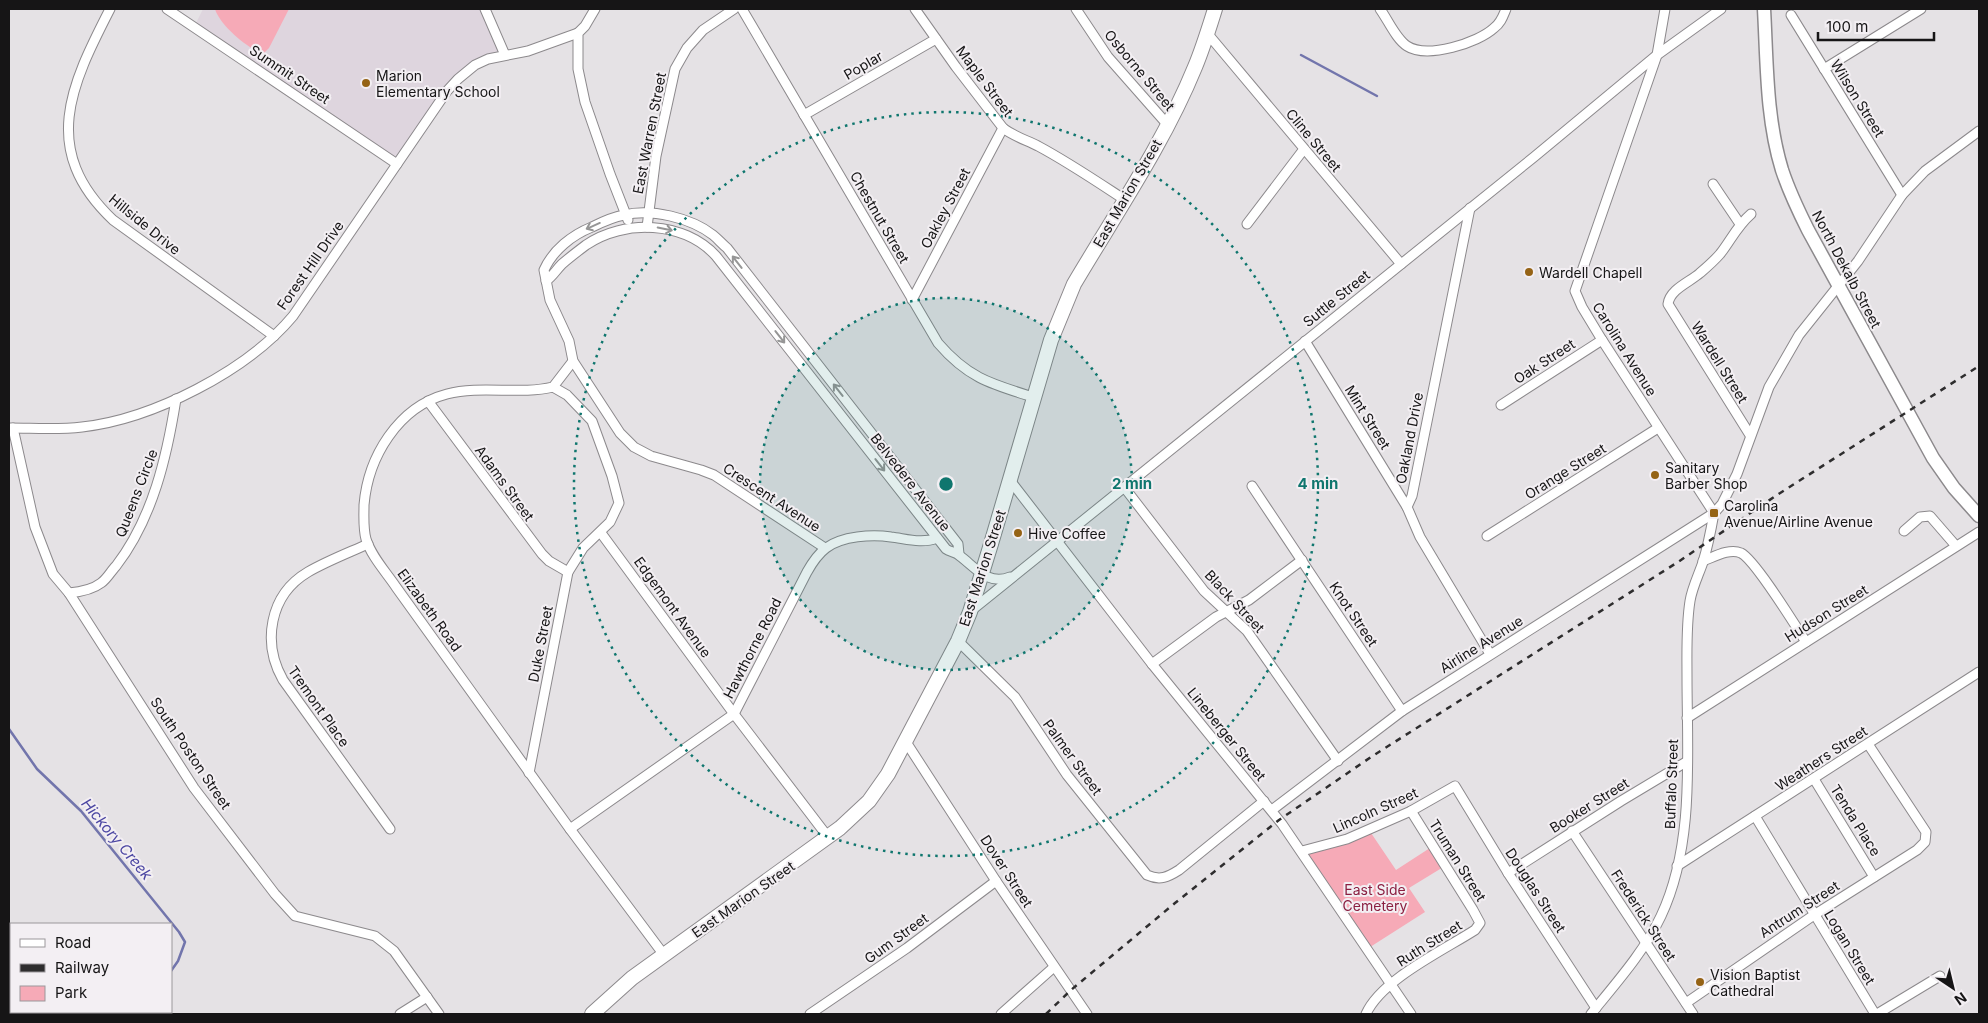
<svg xmlns="http://www.w3.org/2000/svg" width="1988" height="1023" viewBox="0 0 1988 1023" font-family="Inter,sans-serif">
<rect width="100%" height="100%" fill="#e5e2e5"/>
<!-- built -->
<path fill="#ded5de" d="M203,9H485L505,55L488,59L458,79L397,164L194,27Z"/>
<!-- green -->
<g fill="#f6aab7">
<path d="M215,9H289L269,48L264,53C249,51 219,24 215,9Z"/>
<path d="M1369,830L1396,870L1433,846L1445,866L1409,888L1425,912L1367,949L1302,851Z"/>
</g>
<g fill="none" stroke-linecap="round" stroke-linejoin="round">
<!-- stream -->
<g stroke="#7275ac" stroke-width="2.5">
<path d="M1301,55L1377,96"/>
<path d="M9,729L37,769L81,811L179,932L185,942L178,961L171,971"/>
<path d="M136,1014L138,1012"/>
</g>
<!-- minor casing -->
<g stroke="#8c898c" stroke-width="11">
<g id="minor">
<path d="M110,9C71,85 39,150 113,220L274,336"/>
<path d="M167,9L397,164"/>
<path d="M485,9L505,55"/>
<path d="M595,9L585,26L578,33V69L585,102L610,174L628,220"/>
<path d="M742,9L938,343C968,378 991,384 1033,397"/>
<path d="M915,9L956,67L1003,128C1013,136 1026,140 1038,146C1068,162 1096,181 1125,200"/>
<path d="M1076,9L1108,57L1167,124"/>
<path d="M1380,9C1388,20 1396,39 1407,46C1427,59 1478,43 1494,28C1501,23 1503,16 1506,9"/>
<path d="M1791,15L1902,195"/>
<path d="M1207,33L1401,264"/>
<path d="M1824,69L1921,9"/>
<path d="M804,115L936,39"/>
<path d="M1713,184L1740,224"/>
<path d="M1470,208L1412,496L1407,507L1420,537L1490,654"/>
<path d="M1247,224L1304,149"/>
<path d="M647,227L656,156L675,69L687,48L703,30L734,9"/>
<path d="M546,281C553,276 556,270 562,264C569,258 578,251 586,245C624,219 684,221 716,256L946,549C950,552 956,552 960,556C975,567 988,586 1010,577"/>
<path d="M912,300L1003,128"/>
<path d="M1305,341L1407,507"/>
<path d="M573,361L553,387C519,395 481,385 447,394C398,407 368,457 364,505C364,516 363,528 366,539C371,556 386,572 396,587L570,829L664,955"/>
<path d="M428,401L542,554L549,561L568,572"/>
<path d="M1501,405L1602,340"/>
<path d="M10,428C33,428 58,430 82,427C153,419 247,371 293,316L447,91L458,79L475,65L488,59L528,51L578,33"/>
<path d="M13,428L35,527L53,574L69,593L194,788L275,894L295,916L375,936L394,951L439,1014"/>
<path d="M1750,435L1668,304C1670,289 1690,282 1700,273C1707,267 1714,261 1720,254C1731,240 1737,226 1751,214"/>
<path d="M1009,479L1152,664L1282,824L1411,1014"/>
<path d="M1252,486L1402,711"/>
<path d="M1124,487L1204,591L1247,631L1338,761"/>
<path d="M1904,531L1920,517L1930,516L1956,546"/>
<path d="M601,533L734,714L828,837"/>
<path d="M1487,536L1658,428"/>
<path d="M368,544C348,553 327,561 308,572C269,595 262,643 283,680L390,829"/>
<path d="M825,548L714,475L701,470L651,456L634,447L620,433L573,361L569,341L550,300L544,270C553,250 572,235 592,227C602,222 613,217 624,215C651,208 691,218 713,235C718,239 722,244 727,248L958,544L959,554"/>
<path d="M1703,561C1714,557 1729,548 1741,553C1755,560 1795,625 1806,642"/>
<path d="M69,593C79,592 92,590 101,583C107,579 111,571 116,566C153,518 167,456 176,399"/>
<path d="M972,610L1534,157L1657,55L1721,9"/>
<path d="M958,641L1015,697L1067,775L1147,875C1160,881 1168,877 1179,870L1264,801"/>
<path d="M1152,664L1216,617L1249,600L1302,560"/>
<path d="M1687,718L1979,532"/>
<path d="M906,742L996,881L1087,1014"/>
<path d="M529,773L568,572L583,548L610,522L619,503L612,476L592,421L567,395L553,387"/>
<path d="M1814,779L1874,877"/>
<path d="M1272,810L1402,711L1714,513L1722,504L1737,474L1769,387L1799,335L1858,261L1902,195L1925,171L1979,131"/>
<path d="M1755,816L1875,1014"/>
<path d="M570,829L734,714L807,572C812,563 818,554 826,548C842,536 872,534 891,537C907,539 922,544 937,538"/>
<path d="M1572,831L1693,1014"/>
<path d="M1302,851L1347,839L1411,811L1455,786L1508,873L1596,1008"/>
<path d="M1677,866L1979,672"/>
<path d="M1508,873L1621,801L1686,762"/>
<path d="M9,984L11,985"/>
<path d="M1686,1003L1814,915L1917,850L1925,842L1926,832L1868,744"/>
<path d="M29,1014L30,1012"/>
<path d="M400,1014L427,997"/>
<path d="M810,1014L907,948L996,881"/>
<path d="M1001,1014L1054,967"/>
<path d="M1366,1014C1381,980 1442,951 1475,930L1480,923L1473,910L1411,811"/>
<path d="M1591,1014C1616,983 1644,952 1661,916C1695,844 1687,754 1687,677C1687,652 1686,626 1690,601C1692,588 1699,574 1703,562C1708,546 1711,530 1714,513L1602,340L1582,307L1575,291L1657,55L1665,9"/>
<path d="M1877,1014L1940,976"/>
</g>
</g>
<!-- secondary casing -->
<g stroke="#8c898c" stroke-width="15">
<path id="secondary" d="M1764,9C1767,62 1766,118 1782,170C1789,191 1798,210 1808,230L1933,458L1954,488L1979,516"/>
</g>
<!-- primary casing -->
<g stroke="#8c898c" stroke-width="16">
<path id="primary" d="M592,1014L632,978L840,828L869,801L888,774L958,641L970,612L991,544L1051,340L1074,284C1116,213 1164,143 1195,67C1203,48 1209,28 1215,9"/>
</g>
<!-- minor -->
<use href="#minor" stroke="#fff" stroke-width="9"/>
<!-- secondary -->
<use href="#secondary" stroke="#fff" stroke-width="12"/>
<!-- primary -->
<use href="#primary" stroke="#fff" stroke-width="14"/>
<!-- rail -->
<path stroke="#2e2d2e" stroke-width="2.5" stroke-dasharray="6 6" stroke-linecap="butt" d="M1046,1014L1071,990L1175,903L1279,820L1371,757L1678,562L1777,495L1979,366"/>
</g>
<!-- one-way arrows -->
<defs><path id="oneway-shaft" d="M-6 0H5M1.5-3L5.5 0L1.5 3" fill="none" stroke-width="1.6" stroke-linecap="round" stroke-linejoin="round" transform="scale(1.25)"/></defs>
<g stroke="#969696">
<use href="#oneway-shaft" transform="translate(593 226) rotate(156)"/>
<use href="#oneway-shaft" transform="translate(665 229) rotate(12)"/>
<use href="#oneway-shaft" transform="translate(737 262) rotate(-128)"/>
<use href="#oneway-shaft" transform="translate(780 337) rotate(52)"/>
<use href="#oneway-shaft" transform="translate(838 390) rotate(-128)"/>
<use href="#oneway-shaft" transform="translate(880 465) rotate(52)"/>
</g>
<!-- distance rings -->
<circle cx="946" cy="484" r="186" fill="#0f766e" fill-opacity=".12"/>
<g fill="none" stroke="#0f766e" stroke-width="2.5" stroke-dasharray="2.5 5">
<circle cx="946" cy="484" r="186"/>
<circle cx="946" cy="484" r="372"/>
</g>
<!-- markers -->
<g fill="#956315" stroke="#f3eff3" stroke-width="2">
<circle cx="366" cy="83" r="5"/>
<circle cx="1529" cy="272" r="5"/>
<circle cx="1655" cy="475" r="5"/>
<rect x="1709" y="508" width="10" height="10" rx="2.5"/>
<circle cx="1018" cy="533" r="5"/>
<circle cx="1700" cy="982" r="5"/>
</g>
<g text-anchor="middle" dominant-baseline="central" stroke-width="4" stroke-linejoin="round" paint-order="stroke">
<!-- street labels -->
<g font-size="14" fill="#161516" stroke="#f3eff3">
<text transform="translate(863 65) rotate(-30)">Poplar</text>
<text transform="translate(1140 70) rotate(50)">Osborne Street</text>
<text transform="translate(290 74) rotate(34)">Summit Street</text>
<text transform="translate(985 81) rotate(53)">Maple Street</text>
<text transform="translate(1858 98) rotate(58)">Wilson Street</text>
<text transform="translate(649 133) rotate(-79)">East Warren Street</text>
<text transform="translate(1314 140) rotate(50)">Cline Street</text>
<text transform="translate(1127 193) rotate(-60)">East Marion Street</text>
<text transform="translate(945 208) rotate(-62)">Oakley Street</text>
<text transform="translate(880 217) rotate(60)">Chestnut Street</text>
<text transform="translate(145 224) rotate(39)">Hillside Drive</text>
<text transform="translate(310 265) rotate(-55)">Forest Hill Drive</text>
<text transform="translate(1847 269) rotate(62)">North Dekalb Street</text>
<text transform="translate(1336 298) rotate(-39)">Suttle Street</text>
<text transform="translate(1625 349) rotate(58)">Carolina Avenue</text>
<text transform="translate(1544 361) rotate(-33)">Oak Street</text>
<text transform="translate(1720 362) rotate(58)">Wardell Street</text>
<text transform="translate(1368 417) rotate(58)">Mint Street</text>
<text transform="translate(1409 438) rotate(-79)">Oakland Drive</text>
<text transform="translate(1565 471) rotate(-32)">Orange Street</text>
<text transform="translate(911 482) rotate(52)">Belvedere Avenue</text>
<text transform="translate(505 483) rotate(54)">Adams Street</text>
<text transform="translate(136 493) rotate(-69)">Queens Circle</text>
<text transform="translate(772 497) rotate(33)">Crescent Avenue</text>
<text transform="translate(982 568) rotate(-72)">East Marion Street</text>
<text transform="translate(1235 601) rotate(47)">Black Street</text>
<text transform="translate(673 607) rotate(54)">Edgemont Avenue</text>
<text transform="translate(430 610) rotate(54)">Elizabeth Road</text>
<text transform="translate(1826 613) rotate(-32)">Hudson Street</text>
<text transform="translate(1354 614) rotate(56)">Knot Street</text>
<text transform="translate(540 644) rotate(-79)">Duke Street</text>
<text transform="translate(1481 644) rotate(-32)">Airline Avenue</text>
<text transform="translate(752 648) rotate(-63)">Hawthorne Road</text>
<text transform="translate(319 706) rotate(55)">Tremont Place</text>
<text transform="translate(1227 734) rotate(51)">Lineberger Street</text>
<text transform="translate(191 753) rotate(56)">South Poston Street</text>
<text transform="translate(1073 757) rotate(54)">Palmer Street</text>
<text transform="translate(1821 758) rotate(-33)">Weathers Street</text>
<text transform="translate(1671 784) rotate(-88)">Buffalo Street</text>
<text transform="translate(1589 805) rotate(-32)">Booker Street</text>
<text transform="translate(1375 810) rotate(-24)">Lincoln Street</text>
<text transform="translate(1856 820) rotate(58)">Tenda Place</text>
<text transform="translate(1458 860) rotate(58)">Truman Street</text>
<text transform="translate(1007 871) rotate(57)">Dover Street</text>
<text transform="translate(1536 890) rotate(57)">Douglas Street</text>
<text transform="translate(743 899) rotate(-35)">East Marion Street</text>
<text transform="translate(1799 909) rotate(-33)">Antrum Street</text>
<text transform="translate(1644 915) rotate(57)">Frederick Street</text>
<text transform="translate(896 938) rotate(-36)">Gum Street</text>
<text transform="translate(1429 943) rotate(-32)">Ruth Street</text>
<text transform="translate(1850 947) rotate(59)">Logan Street</text>
</g>
<!-- poi labels -->
<g font-size="14" fill="#161516" stroke="#f3eff3" text-anchor="start">
<text x="376" y="75">Marion<tspan x="376" dy="16">Elementary School</tspan></text>
<text x="1539" y="272">Wardell Chapell</text>
<text x="1665" y="467">Sanitary<tspan x="1665" dy="16">Barber Shop</tspan></text>
<text x="1724" y="505">Carolina<tspan x="1724" dy="16">Avenue/Airline Avenue</tspan></text>
<text x="1028" y="533">Hive Coffee</text>
<text x="1710" y="974">Vision Baptist<tspan x="1710" dy="16">Cathedral</tspan></text>
</g>
<!-- park labels -->
<g font-size="14" fill="#8b1f41" stroke="#f3eff3">
<text x="1375" y="889">East Side<tspan x="1375" dy="16">Cemetery</tspan></text>
</g>
<!-- water labels -->
<g font-size="15" font-style="italic" fill="#4b46a2" stroke="#f3eff3">
<text transform="translate(117 839) rotate(50)">Hickory Creek</text>
</g>
</g>
<circle cx="946" cy="484" r="8" fill="#0f766e" stroke="#f3eff3" stroke-width="2.5"/>
<g font-size="15" text-anchor="middle" font-weight="bold" fill="#0f766e" stroke="#f3eff3" stroke-width="4" stroke-linejoin="round" paint-order="stroke">
<text x="1132" y="489">2 min</text>
<text x="1318" y="489">4 min</text>
</g>
<!-- border -->
<rect width="1988" height="1023" fill="none" stroke="#161516" stroke-width="20"/>
<!-- legend -->
<rect x="10" y="923" width="162" height="90" fill="#f3eff3" stroke="#9b989b"/>
<rect x="20" y="939" width="25" height="8" fill="#ffffff" stroke="#9b989b"/>
<text x="55" y="948" font-size="15" fill="#161516">Road</text>
<rect x="20" y="964" width="25" height="8" fill="#2e2d2e" stroke="#9b989b"/>
<text x="55" y="973" font-size="15" fill="#161516">Railway</text>
<rect x="20" y="986" width="25" height="15" fill="#f6aab7" stroke="#9b989b"/>
<text x="55" y="998" font-size="15" fill="#161516">Park</text>
<!-- north arrow -->
<g transform="translate(1953 988) rotate(145)" stroke="#f3eff3" stroke-width="4" paint-order="stroke">
<path d="M0-4L9 19L0 12L-9 19Z" fill="#161516"/>
<text y="-8" font-size="14" font-weight="bold" text-anchor="middle" fill="#161516">N</text>
</g>
<!-- scale -->
<path d="M1818 32v8h116v-8" fill="none" stroke="#161516" stroke-width="2.5"/>
<text x="1826" y="32" font-size="15" fill="#161516" stroke="#f3eff3" stroke-width="4" paint-order="stroke">100 m</text>
</svg>
